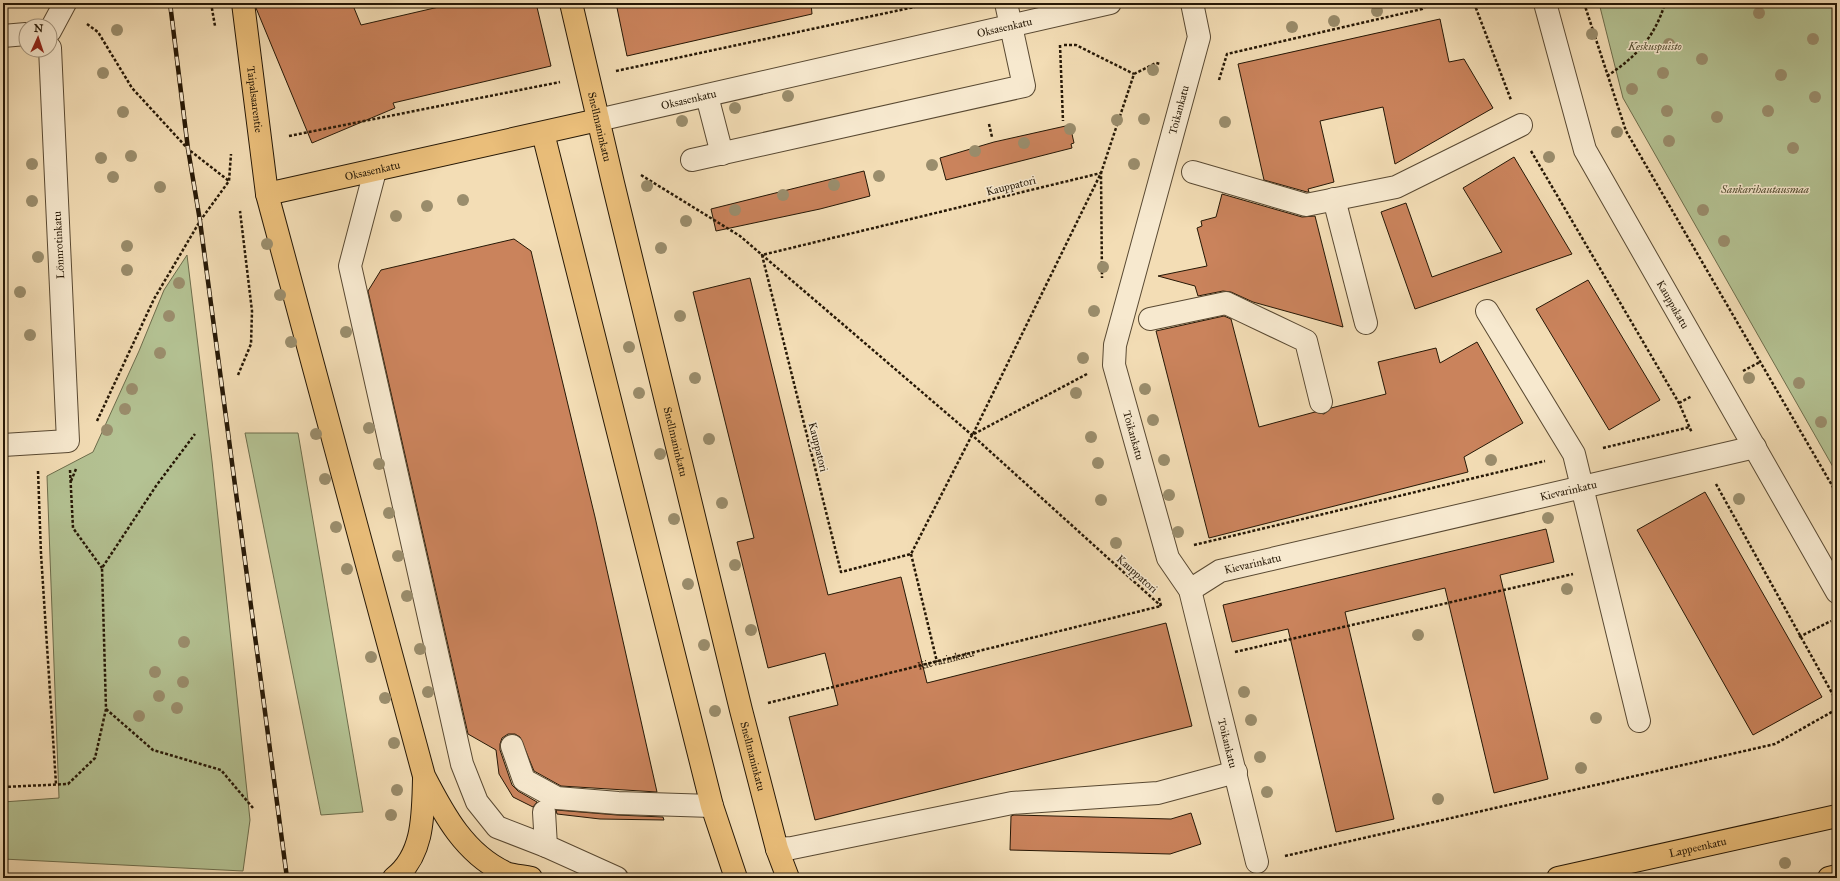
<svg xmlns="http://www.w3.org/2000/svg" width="1840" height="881" viewBox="0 0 1840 881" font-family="'IM FELL Great Primer',serif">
<rect width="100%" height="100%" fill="#f3ddb5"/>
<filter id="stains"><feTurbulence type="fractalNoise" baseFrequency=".005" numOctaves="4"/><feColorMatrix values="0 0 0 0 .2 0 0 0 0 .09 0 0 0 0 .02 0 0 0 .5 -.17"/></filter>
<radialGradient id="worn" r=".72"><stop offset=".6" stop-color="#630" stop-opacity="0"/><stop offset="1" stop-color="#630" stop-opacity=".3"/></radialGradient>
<!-- green -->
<g fill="#b4c293" stroke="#6d6d4c">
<path d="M1599,3H1837V474L1623,98Z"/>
<path d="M187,255L212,461L250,820L243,871L3,859V802L59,798L47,476L93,452L139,351L164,290Z"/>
<path d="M245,433H298L363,812L321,815Z"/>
</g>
<!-- building -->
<g fill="#ca835c" stroke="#261806">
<path d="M256,3H352L361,25L456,3H536L551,66L393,103L395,108L312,143L256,8Z"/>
<path d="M616,3H811L812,14L627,56Z"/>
<path d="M1440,19L1449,62L1464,59L1493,108L1395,164L1383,107L1320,121L1334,182L1308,189L1309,192H1307L1264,180L1238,64Z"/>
<path d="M1070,125L1074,143L1071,144L1072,148L946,180L940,158L994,142Z"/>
<path d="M1514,157L1572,254L1415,309L1381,212L1406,203L1432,277L1502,252L1463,188Z"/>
<path d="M864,171L870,196L820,209L716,231L711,209Z"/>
<path d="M1222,194L1302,217L1315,216L1343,327L1253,302L1231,292L1223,291L1198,296L1195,286L1158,276L1207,266L1197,228L1202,226L1201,221L1216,217Z"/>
<path d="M514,239L531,251L595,517L657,792L561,786L534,771L520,737L515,734H508L502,738L500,744V750L512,785L518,791L537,802L533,807L513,797L499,774L496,750L468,734L368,291L381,270Z"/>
<path d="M750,278L828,595L901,577L927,683L1166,623L1192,726L815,820L789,717L838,705L825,653L768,668L737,542L754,538L693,292Z"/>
<path d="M1588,280L1660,400L1609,430L1536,309Z"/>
<path d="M1224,316L1231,319L1259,427L1315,412L1324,414L1331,408L1386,394L1378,362L1436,348L1440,363L1477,342L1523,423L1464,457L1468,472L1209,538L1156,331Z"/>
<path d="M1705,492L1822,697L1753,735L1637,530Z"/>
<path d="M1546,529L1554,562L1500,575L1548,779L1494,793L1445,588L1345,612L1394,819L1336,832L1288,629L1232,642L1223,605Z"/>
<path d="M556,810L617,815L663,817L664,820L600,819L557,814Z"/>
<path d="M1191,813L1201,844L1170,854L1010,850L1011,816L1014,815L1171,819Z"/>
</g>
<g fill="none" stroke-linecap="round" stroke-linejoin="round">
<!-- minor casing -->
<g stroke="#594932" stroke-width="24">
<g id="minor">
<path id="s2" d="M1192,3L1199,37L1115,345L1114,365L1168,558L1190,590L1257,862"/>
<path id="s3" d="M1545,3L1585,150L1837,592"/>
<path d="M50,31L65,3"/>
<path d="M3,36L26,34"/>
<path d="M707,96L722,154"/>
<path id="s4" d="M598,120L1110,3"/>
<path d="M692,160L1024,86L1006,3"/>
<path d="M375,171L350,266L462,764L477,802L497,827L546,846"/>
<path d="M1193,172L1306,205L1396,187L1521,125"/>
<path d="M1334,199L1366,323"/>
<path d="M1487,311L1574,454L1639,721"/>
<path d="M1150,319L1226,303L1306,341L1321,402"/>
<path d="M3,445L68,441L50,48"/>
<path id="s5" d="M1190,590L1220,571L1755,447"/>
<path d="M512,746L524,780L557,798L618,803L712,806"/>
<path d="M544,812L546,846L617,878"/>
<path d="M777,849L792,848L1012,803L1158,793L1236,772"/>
</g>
</g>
<!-- major casing -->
<g stroke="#261806" stroke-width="24">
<g id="major">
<path id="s6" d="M243,3L267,194L424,776C444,815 465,854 506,873C514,876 523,876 531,878"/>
<path id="s7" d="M571,3L613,183L741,710L777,849L788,878"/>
<path d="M543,133L712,806L736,878"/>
<path id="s8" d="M267,194L598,120"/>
<path d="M394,878C424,855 423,814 424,779"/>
<path id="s9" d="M1558,878L1837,816"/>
<path d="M1829,878L1837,876"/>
</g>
</g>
<!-- path -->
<g stroke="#261806" stroke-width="2.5" stroke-dasharray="3 2" stroke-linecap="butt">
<path d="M211,3L215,26"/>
<path d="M1474,3L1511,100"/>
<path d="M1584,3L1626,131L1837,494"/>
<path d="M87,24L98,32L132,88L188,149L229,181"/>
<path d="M1060,45L1063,121"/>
<path d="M1064,45H1076L1134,74"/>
<path d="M616,71L933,3"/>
<path d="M1607,76C1636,57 1655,37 1665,3"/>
<path d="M1219,80L1227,54L1422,9L1430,3"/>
<path d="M989,124L992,137"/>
<path d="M289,136L560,82"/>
<path d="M1531,151L1679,403L1692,433"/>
<path d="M641,175L740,236L972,435L1161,606"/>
<path d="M1743,371L1760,362"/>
<path d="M1087,374L972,435L911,554L841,572L762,255L1101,173L1102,278"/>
<path d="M238,375L251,344L252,311L240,211"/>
<path d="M1679,403L1692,396"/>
<path d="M97,421L154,299L200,221L229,181L231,154"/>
<path d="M973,434L1101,173L1134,74L1156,63L1161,64"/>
<path d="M1603,448L1690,427"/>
<path d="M70,470L73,528L102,568"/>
<path d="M38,471L41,554L56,784"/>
<path d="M71,481L76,469"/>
<path d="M1716,484L1837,702"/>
<path d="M1194,545L1545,461"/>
<path d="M911,554L937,662"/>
<path d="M1159,598L1161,606"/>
<path d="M1799,637L1831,621"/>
<path d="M1235,652L1573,574"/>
<path id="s1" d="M768,703L1161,606"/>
<path d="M106,709L153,750L221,770L253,808"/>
<path d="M3,787L68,784L95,758L106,709L102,568L156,486L195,434"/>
<path d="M1285,856L1775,744L1837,709"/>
</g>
<!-- minor -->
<use href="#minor" stroke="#f7e9cf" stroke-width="22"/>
<!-- major -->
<use href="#major" stroke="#eabe7a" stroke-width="22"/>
<!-- rail casing -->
<g stroke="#261806" stroke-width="4.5">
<path id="rail" d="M170,3L188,149L200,221L287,878"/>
</g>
<!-- rail -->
<use href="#rail" stroke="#f7e9cf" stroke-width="3" stroke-dasharray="9" stroke-linecap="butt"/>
</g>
<!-- trees -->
<g fill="#9a8d6c">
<circle cx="1377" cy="11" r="6"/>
<circle cx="1759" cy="13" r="6"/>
<circle cx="1334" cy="21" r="6"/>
<circle cx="1292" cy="27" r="6"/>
<circle cx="117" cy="30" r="6"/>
<circle cx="1592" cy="34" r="6"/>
<circle cx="1813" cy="39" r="6"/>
<circle cx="1669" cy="44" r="6"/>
<circle cx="1702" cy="59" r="6"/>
<circle cx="1153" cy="70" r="6"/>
<circle cx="103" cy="73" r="6"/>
<circle cx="1663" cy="73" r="6"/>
<circle cx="1781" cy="75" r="6"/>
<circle cx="1632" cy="89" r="6"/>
<circle cx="788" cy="96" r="6"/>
<circle cx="1815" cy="97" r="6"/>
<circle cx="735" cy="108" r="6"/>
<circle cx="1667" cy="111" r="6"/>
<circle cx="1768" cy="111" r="6"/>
<circle cx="123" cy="112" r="6"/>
<circle cx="1717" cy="117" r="6"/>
<circle cx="1144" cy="119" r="6"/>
<circle cx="1117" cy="120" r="6"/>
<circle cx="682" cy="121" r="6"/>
<circle cx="1225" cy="122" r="6"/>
<circle cx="1070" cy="129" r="6"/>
<circle cx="1617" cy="132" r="6"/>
<circle cx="1669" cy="141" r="6"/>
<circle cx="1024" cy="143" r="6"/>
<circle cx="1793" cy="148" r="6"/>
<circle cx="975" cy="151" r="6"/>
<circle cx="131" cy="156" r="6"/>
<circle cx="1549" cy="157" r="6"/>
<circle cx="101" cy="158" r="6"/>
<circle cx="32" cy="164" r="6"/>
<circle cx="1134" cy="164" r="6"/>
<circle cx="932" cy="165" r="6"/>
<circle cx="879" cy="176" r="6"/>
<circle cx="113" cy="177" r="6"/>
<circle cx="834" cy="185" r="6"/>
<circle cx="647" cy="186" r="6"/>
<circle cx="160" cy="187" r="6"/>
<circle cx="783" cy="195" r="6"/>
<circle cx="463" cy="200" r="6"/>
<circle cx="32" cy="201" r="6"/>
<circle cx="427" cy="206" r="6"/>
<circle cx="735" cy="210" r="6"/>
<circle cx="1703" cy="210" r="6"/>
<circle cx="396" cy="216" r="6"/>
<circle cx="686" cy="221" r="6"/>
<circle cx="1724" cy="241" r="6"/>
<circle cx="267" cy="244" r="6"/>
<circle cx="127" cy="246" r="6"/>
<circle cx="661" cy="248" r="6"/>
<circle cx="38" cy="257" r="6"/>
<circle cx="1103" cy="267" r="6"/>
<circle cx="127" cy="270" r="6"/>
<circle cx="179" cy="283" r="6"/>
<circle cx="20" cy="292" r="6"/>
<circle cx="280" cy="295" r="6"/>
<circle cx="1094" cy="311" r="6"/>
<circle cx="169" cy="316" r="6"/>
<circle cx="680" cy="316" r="6"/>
<circle cx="346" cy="332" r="6"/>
<circle cx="30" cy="335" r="6"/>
<circle cx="291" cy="342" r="6"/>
<circle cx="629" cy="347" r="6"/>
<circle cx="160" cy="353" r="6"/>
<circle cx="1083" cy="358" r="6"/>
<circle cx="695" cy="378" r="6"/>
<circle cx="1749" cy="378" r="6"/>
<circle cx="1799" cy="383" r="6"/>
<circle cx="132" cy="389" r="6"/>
<circle cx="1145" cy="389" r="6"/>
<circle cx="639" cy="393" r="6"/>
<circle cx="1076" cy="393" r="6"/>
<circle cx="125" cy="409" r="6"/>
<circle cx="1153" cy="420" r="6"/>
<circle cx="1821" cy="422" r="6"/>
<circle cx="369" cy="428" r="6"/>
<circle cx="107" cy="430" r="6"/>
<circle cx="316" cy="434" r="6"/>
<circle cx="1091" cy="437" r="6"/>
<circle cx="709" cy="439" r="6"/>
<circle cx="660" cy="454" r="6"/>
<circle cx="1164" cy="460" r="6"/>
<circle cx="1491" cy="460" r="6"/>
<circle cx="1098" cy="463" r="6"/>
<circle cx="379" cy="464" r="6"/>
<circle cx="325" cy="479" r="6"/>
<circle cx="1169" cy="495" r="6"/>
<circle cx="1739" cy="499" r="6"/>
<circle cx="1101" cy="500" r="6"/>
<circle cx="722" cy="503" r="6"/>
<circle cx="389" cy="513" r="6"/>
<circle cx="1548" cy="518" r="6"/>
<circle cx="674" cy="519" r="6"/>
<circle cx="336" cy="527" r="6"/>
<circle cx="1178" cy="532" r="6"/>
<circle cx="1116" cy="543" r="6"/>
<circle cx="398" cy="556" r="6"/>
<circle cx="735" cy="565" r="6"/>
<circle cx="347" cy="569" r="6"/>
<circle cx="688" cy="584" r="6"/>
<circle cx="1567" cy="589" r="6"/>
<circle cx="407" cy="596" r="6"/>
<circle cx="751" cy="630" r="6"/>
<circle cx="1418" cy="635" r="6"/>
<circle cx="184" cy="642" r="6"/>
<circle cx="704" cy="645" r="6"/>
<circle cx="420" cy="649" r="6"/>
<circle cx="371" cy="657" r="6"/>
<circle cx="155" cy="672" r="6"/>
<circle cx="183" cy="682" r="6"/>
<circle cx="428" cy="692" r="6"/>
<circle cx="1244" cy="692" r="6"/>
<circle cx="159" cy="696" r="6"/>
<circle cx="385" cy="698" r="6"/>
<circle cx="177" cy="708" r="6"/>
<circle cx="715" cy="711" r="6"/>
<circle cx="139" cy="716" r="6"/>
<circle cx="1596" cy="718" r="6"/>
<circle cx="1251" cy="720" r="6"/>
<circle cx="394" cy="743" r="6"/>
<circle cx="1260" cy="757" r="6"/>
<circle cx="1581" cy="768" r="6"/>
<circle cx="397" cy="790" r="6"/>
<circle cx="1267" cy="792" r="6"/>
<circle cx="1438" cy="799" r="6"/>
<circle cx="391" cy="815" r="6"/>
<circle cx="1785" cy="863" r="6"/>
</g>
<g text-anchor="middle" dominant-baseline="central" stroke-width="3" stroke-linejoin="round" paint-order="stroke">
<!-- street labels -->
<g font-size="11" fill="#261806" stroke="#f7e9cf">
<text stroke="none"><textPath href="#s4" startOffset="417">Oksasenkatu</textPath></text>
<text stroke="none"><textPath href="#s6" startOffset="97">Taipalsaarentie</textPath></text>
<text stroke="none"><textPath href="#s4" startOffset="93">Oksasenkatu</textPath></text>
<text transform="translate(1179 110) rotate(-75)">Toikankatu</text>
<text stroke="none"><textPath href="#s7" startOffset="127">Snellmaninkatu</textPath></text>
<text stroke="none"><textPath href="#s8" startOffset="108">Oksasenkatu</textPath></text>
<text transform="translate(1011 186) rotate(-14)">Kauppatori</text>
<text transform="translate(59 245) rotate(-93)">Lönnrotinkatu</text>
<text stroke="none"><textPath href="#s3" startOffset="330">Kauppakatu</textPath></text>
<text stroke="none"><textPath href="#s2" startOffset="447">Toikankatu</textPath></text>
<text stroke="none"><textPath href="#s7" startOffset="451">Snellmaninkatu</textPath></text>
<text transform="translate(818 447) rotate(76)">Kauppatori</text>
<text stroke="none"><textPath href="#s5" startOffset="393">Kievarinkatu</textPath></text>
<text stroke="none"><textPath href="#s5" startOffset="69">Kievarinkatu</textPath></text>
<text transform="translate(1137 574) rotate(42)">Kauppatori</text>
<text stroke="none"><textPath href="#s1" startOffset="183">Kievarinkatu</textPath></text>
<text stroke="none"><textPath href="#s2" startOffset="771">Toikankatu</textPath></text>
<text stroke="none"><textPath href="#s7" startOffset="775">Snellmaninkatu</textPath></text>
<text stroke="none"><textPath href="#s9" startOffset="143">Lappeenkatu</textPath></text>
</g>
<!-- park labels -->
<g font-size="11" font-style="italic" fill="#514b30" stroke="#f7e9cf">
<text x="1655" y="46">Keskuspuisto</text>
<text x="1765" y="189">Sankarihautausmaa</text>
</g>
</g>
<!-- margin -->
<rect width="1840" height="881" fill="none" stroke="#f3ddb5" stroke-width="16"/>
<rect x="4" y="4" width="1832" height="873" fill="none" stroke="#261806" stroke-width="2"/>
<rect x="8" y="8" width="1824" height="865" fill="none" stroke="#261806"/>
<!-- north arrow -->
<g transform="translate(38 38) rotate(3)"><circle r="19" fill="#f7e9cf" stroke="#a3957f"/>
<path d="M0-3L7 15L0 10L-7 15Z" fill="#8f2418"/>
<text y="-6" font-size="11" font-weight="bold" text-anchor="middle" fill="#261806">N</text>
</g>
<rect width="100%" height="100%" filter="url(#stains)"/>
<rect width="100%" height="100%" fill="url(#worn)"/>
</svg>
